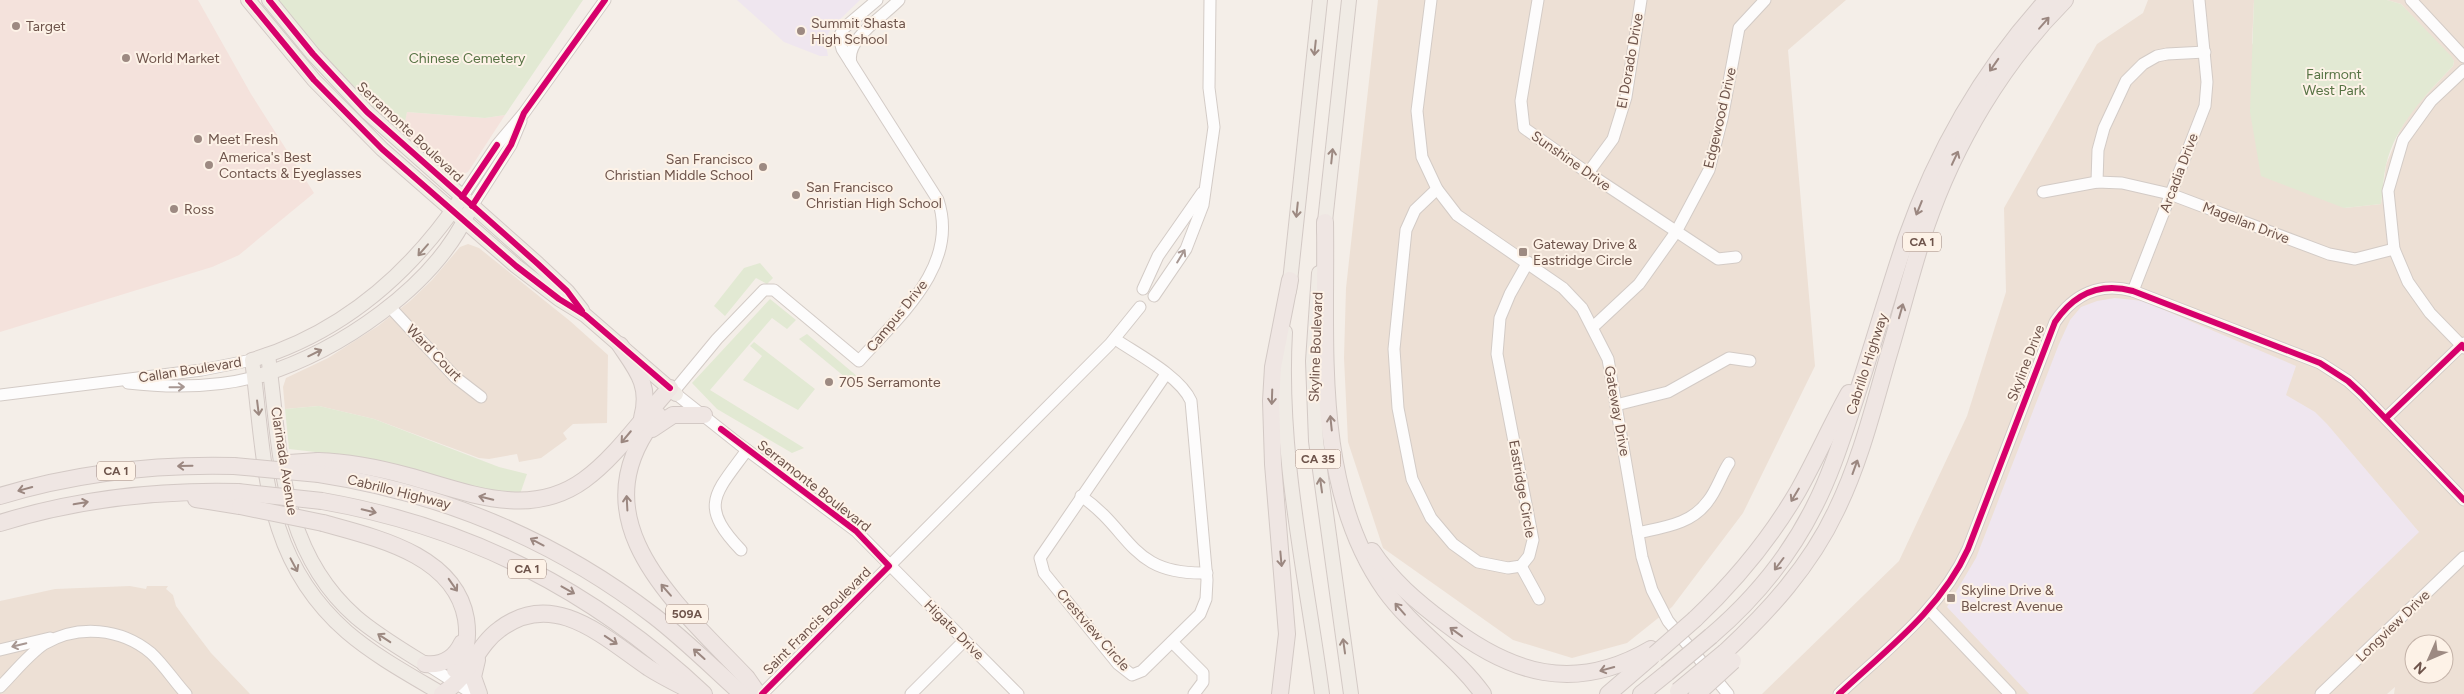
<svg xmlns="http://www.w3.org/2000/svg" width="2464" height="694" viewBox="0 0 2464 694" font-family="Figtree,sans-serif">
<rect width="100%" height="100%" fill="#f4eee8"/>
<!-- residential -->
<g fill="#ede0d5" fill-rule="evenodd">
<path d="M1378,0H1846L1788,50L1815,366L1743,513L1672,607L1627,643L1572,658L1513,640L1383,548L1348,442L1344,358L1346,288Z"/>
<path d="M2148,0H2254L2252,43L2344,208L2381,204L2386,165L2400,130L2413,109L2453,66L2454,61L2401,4L2387,0H2464V694H2394L2395,687L2387,694H1762L1899,561L1967,416L2006,292L2004,208L2097,44L2143,13ZM2414,644H2444V674H2414Z"/>
<path d="M468,244L479,248L570,321L608,355L607,423L573,424L563,433L567,439L541,458L519,462L517,454L489,459L479,458L374,419L319,406L285,409L283,387L286,378L328,358L378,326L410,301L432,280L460,247Z"/>
<path d="M130,586L146,589L147,586H168L166,589L173,595L176,606L189,624L211,653L250,694H0V601L55,589Z"/>
</g>
<!-- commercial -->
<g fill="#f4e2dc">
<path d="M0,0H198L251,94L314,193L239,255L212,267L0,332Z"/>
<path d="M407,112L485,118L505,115L468,172L457,176L402,134Z"/>
</g>
<!-- education -->
<g fill="#efe6ef">
<path d="M737,0H860L832,27L828,34L826,45L828,56H820L784,42Z"/>
<path d="M2115,298L2143,301L2296,366L2286,395L2315,412L2327,424L2419,532L2252,694H2029L1947,607L1976,558L2059,344L2070,320L2081,307L2097,301Z"/>
</g>
<!-- green -->
<g fill="#e2e9d3">
<path d="M278,0H583L505,115L485,118L407,112L402,137C355,97 317,48 278,0Z"/>
<path d="M2254,0H2387L2401,4L2451,56L2454,61L2453,66C2425,96 2396,124 2386,165C2383,178 2383,191 2381,204L2344,208L2261,176L2250,112Z"/>
<path d="M760,263L773,278L767,284L756,278L725,316L714,306L744,268Z"/>
<path d="M770,299L796,320L787,329L772,318L710,390L804,448L792,453L717,409L692,383Z"/>
<path d="M807,334L858,377L857,387L799,339Z"/>
<path d="M754,342L815,389L798,410L743,380L762,356L750,346Z"/>
<path d="M319,406L374,419L499,467L527,474L520,494H498L351,456L289,449L285,409Z"/>
</g>
<g fill="none" stroke-linecap="round" stroke-linejoin="round">
<!-- minor casing -->
<g stroke="#d3cbc6" stroke-width="13">
<g id="minor">
<path d="M1431,0L1417,111L1422,157L1437,189L1457,215L1563,288L1582,308L1608,359L1642,557L1652,590L1668,621L1728,694"/>
<path d="M1538,0L1521,101L1524,128L1588,173L1718,259L1736,257"/>
<path d="M2411,0L2464,57"/>
<path d="M851,63C845,39 884,16 899,0"/>
<path d="M2464,70L2431,101L2403,140L2388,191L2394,249L2408,282L2430,313L2464,348"/>
<path d="M1588,173L1613,139L1626,97L1641,0"/>
<path d="M2097,182L2098,150L2104,128L2126,81L2143,64L2157,56L2167,54L2205,52"/>
<path d="M1437,189L1415,210L1406,230L1394,349L1398,408L1412,479L1431,518L1453,544L1478,562L1508,568L1521,566L1529,556L1533,540L1497,354L1500,318L1510,294L1528,262"/>
<path d="M2043,192L2097,182L2122,183L2170,194L2329,254L2355,259L2394,249"/>
<path d="M462,197L497,145L524,113L605,0"/>
<path d="M472,206L511,145L521,121"/>
<path d="M1143,289L1158,256L1202,193"/>
<path d="M2133,291L2205,106L2207,82L2199,0"/>
<path d="M1154,296L1186,249L1203,205L1214,127L1209,88L1210,0"/>
<path d="M389,306L455,377L481,397"/>
<path d="M1593,327L1639,284L1676,232L1709,170L1722,119L1739,28L1765,0"/>
<path d="M1115,339C1137,354 1180,376 1191,401L1207,580L1206,599L1200,614L1142,671L1132,675L1118,664L1044,573L1040,558L1166,374"/>
<path d="M128,383C171,388 213,388 255,377"/>
<path d="M674,391L717,339L764,290H774L859,361C898,317 960,266 938,200L842,49L839,37L844,28L877,0"/>
<path d="M676,394L739,444L856,531L1018,694"/>
<path d="M0,395L202,370L252,360"/>
<path d="M1616,405L1668,392L1729,358L1750,361"/>
<path d="M2386,418L2464,343"/>
<path d="M1081,496C1133,532 1129,575 1207,573"/>
<path d="M1638,533C1664,527 1692,524 1708,501C1717,490 1721,475 1729,463"/>
<path d="M741,550C698,505 715,494 747,450"/>
<path d="M1521,566L1539,599"/>
<path d="M1929,609L2010,694"/>
<path d="M1172,642L1203,673V682L1194,694"/>
<path d="M0,650L50,638"/>
<path d="M426,664L473,694"/>
<path d="M0,687C14,673 28,655 44,644C78,624 121,628 151,653C164,665 174,681 186,694"/>
<path d="M762,694L1110,344L1140,307"/>
<path d="M911,694L964,641"/>
<path d="M1839,694C1886,650 1941,609 1968,549L2055,322C2074,294 2100,282 2133,291L2320,363L2348,381L2361,393L2464,500"/>
<path d="M2321,694L2464,557"/>
</g>
</g>
<!-- major casing -->
<g stroke="#d3c9c5" stroke-width="16">
<g id="major">
<path d="M248,0L314,80L382,149L516,266L559,299L585,315L676,394"/>
<path d="M269,0L313,54L367,112L538,264L567,291L582,310"/>
<path d="M1324,231L1349,0"/>
<path d="M1319,273L1313,361L1316,441L1351,694"/>
<path d="M1289,291L1320,0"/>
<path d="M1285,332C1278,454 1306,574 1322,694"/>
<path d="M268,355C281,450 278,549 356,617C377,635 401,649 425,664"/>
<path d="M262,375C339,351 433,288 468,213"/>
<path d="M442,694C410,675 375,656 347,632C261,557 266,463 252,360C342,333 410,274 462,197"/>
</g>
</g>
<!-- highway casing -->
<g stroke="#d3c9c5" stroke-width="18">
<g id="highway">
<path d="M1325,222C1327,342 1312,487 1385,590C1413,629 1455,655 1483,694"/>
<path d="M620,345C637,370 651,386 642,418"/>
<path d="M658,415C573,520 677,604 747,678L758,694"/>
<path d="M652,429L673,415H704"/>
<path d="M318,461C349,462 379,468 408,476C467,492 529,520 584,480C616,457 643,417 670,388"/>
<path d="M319,474C442,493 555,540 654,616C685,640 713,668 742,694"/>
<path d="M0,496C76,473 155,464 234,466"/>
<path d="M196,499L240,506"/>
<path d="M322,501C470,527 594,591 704,694"/>
<path d="M0,523C77,499 157,490 238,492"/>
<path d="M323,523C377,538 455,555 466,619C469,639 466,654 455,670"/>
<path d="M1372,551C1391,580 1417,602 1445,623C1511,674 1574,694 1651,649"/>
<path d="M1695,619C1735,581 1770,539 1798,491C1816,459 1831,425 1849,393"/>
<path d="M1711,636C1753,600 1789,557 1814,507C1830,476 1841,442 1852,409C1871,352 1887,295 1906,239C1937,151 1984,69 2047,0"/>
<path d="M1725,652C1769,611 1810,566 1836,511C1860,462 1873,409 1888,357C1901,314 1912,269 1926,227C1955,143 2002,63 2065,0"/>
<path d="M477,660L473,677L479,694"/>
<path d="M425,664C442,666 455,658 462,643"/>
<path d="M442,694C449,689 457,683 462,676C475,660 483,641 500,629C554,588 605,638 649,668C663,677 678,684 693,692"/>
<path d="M1280,694L1287,634L1273,464L1271,401L1273,367L1290,280"/>
<path d="M1608,694L1651,657"/>
<path d="M1641,694L1667,673"/>
</g>
</g>
<!-- minor -->
<use href="#minor" stroke="#fdfcfc" stroke-width="11"/>
<!-- major -->
<use href="#major" stroke="#f0ebe5" stroke-width="14"/>
<!-- highway -->
<use href="#highway" stroke="#efe6e3" stroke-width="16"/>
<!-- highway-bridge casing -->
<g stroke="#d3c9c5" stroke-width="18" stroke-linecap="butt">
<g id="highway-bridge">
<path d="M289,463L318,461"/>
<path d="M234,466L319,474"/>
<path d="M238,492L322,501"/>
<path d="M240,506L323,523"/>
<path d="M1655,654L1695,619"/>
<path d="M1667,673L1711,636"/>
<path d="M1678,691L1725,652"/>
<path d="M1697,694L1733,661"/>
</g>
</g>
<!-- highway-bridge -->
<use href="#highway-bridge" stroke="#efe6e3" stroke-width="16"/>
<!-- cycleway casing -->
<g stroke="#fdf2e7" stroke-width="9">
<g id="cycleway">
<path d="M248,0L314,80L382,149L516,266L559,299L585,315L670,388"/>
<path d="M269,0L313,54L367,112L538,264L567,291L582,311"/>
<path d="M462,197L497,145"/>
<path d="M472,206L511,145L524,113L605,0"/>
<path d="M2386,418L2462,345L2464,348"/>
<path d="M721,429L856,531L889,566L762,694"/>
<path d="M1839,694C1886,650 1941,609 1968,549L2055,322C2074,294 2100,282 2133,291L2320,363L2348,381L2361,393L2464,500"/>
</g>
</g>
<!-- cycleway -->
<use href="#cycleway" stroke="#d6006c" stroke-width="6"/>
</g>
<!-- one-way arrows -->
<defs><path id="oneway-shaft" d="M-6 0H5M1.5-3L5.5 0L1.5 3" fill="none" stroke-width="1.6" stroke-linecap="round" stroke-linejoin="round" transform="scale(1.25)"/></defs>
<g stroke="#9b8780">
<use href="#oneway-shaft" transform="translate(2044 23) rotate(-49)"/>
<use href="#oneway-shaft" transform="translate(1994 65) rotate(125)"/>
<use href="#oneway-shaft" transform="translate(1955 158) rotate(-65)"/>
<use href="#oneway-shaft" transform="translate(1919 208) rotate(112)"/>
<use href="#oneway-shaft" transform="translate(1901 311) rotate(-74)"/>
<use href="#oneway-shaft" transform="translate(1272 397) rotate(92)"/>
<use href="#oneway-shaft" transform="translate(1331 423) rotate(-96)"/>
<use href="#oneway-shaft" transform="translate(626 437) rotate(130)"/>
<use href="#oneway-shaft" transform="translate(185 466) rotate(179)"/>
<use href="#oneway-shaft" transform="translate(1855 467) rotate(-70)"/>
<use href="#oneway-shaft" transform="translate(25 489) rotate(165)"/>
<use href="#oneway-shaft" transform="translate(1795 495) rotate(121)"/>
<use href="#oneway-shaft" transform="translate(486 498) rotate(-166)"/>
<use href="#oneway-shaft" transform="translate(81 503) rotate(-10)"/>
<use href="#oneway-shaft" transform="translate(627 503) rotate(-93)"/>
<use href="#oneway-shaft" transform="translate(369 511) rotate(13)"/>
<use href="#oneway-shaft" transform="translate(537 542) rotate(-152)"/>
<use href="#oneway-shaft" transform="translate(1281 559) rotate(85)"/>
<use href="#oneway-shaft" transform="translate(1779 564) rotate(127)"/>
<use href="#oneway-shaft" transform="translate(453 585) rotate(55)"/>
<use href="#oneway-shaft" transform="translate(568 590) rotate(29)"/>
<use href="#oneway-shaft" transform="translate(666 590) rotate(-131)"/>
<use href="#oneway-shaft" transform="translate(1400 609) rotate(-131)"/>
<use href="#oneway-shaft" transform="translate(1456 632) rotate(-144)"/>
<use href="#oneway-shaft" transform="translate(611 640) rotate(34)"/>
<use href="#oneway-shaft" transform="translate(699 654) rotate(-138)"/>
<use href="#oneway-shaft" transform="translate(1607 669) rotate(165)"/>
</g>
<g stroke="#9c8981">
<use href="#oneway-shaft" transform="translate(1315 48) rotate(96)"/>
<use href="#oneway-shaft" transform="translate(1332 156) rotate(-84)"/>
<use href="#oneway-shaft" transform="translate(1297 210) rotate(96)"/>
<use href="#oneway-shaft" transform="translate(423 250) rotate(131)"/>
<use href="#oneway-shaft" transform="translate(315 353) rotate(-26)"/>
<use href="#oneway-shaft" transform="translate(258 408) rotate(83)"/>
<use href="#oneway-shaft" transform="translate(1321 485) rotate(-98)"/>
<use href="#oneway-shaft" transform="translate(294 565) rotate(62)"/>
<use href="#oneway-shaft" transform="translate(384 638) rotate(-147)"/>
<use href="#oneway-shaft" transform="translate(1344 646) rotate(-98)"/>
</g>
<g stroke="#a79792">
<use href="#oneway-shaft" transform="translate(1181 256) rotate(-59)"/>
<use href="#oneway-shaft" transform="translate(177 387) rotate(-1)"/>
<use href="#oneway-shaft" transform="translate(19 645) rotate(167)"/>
</g>
<!-- markers -->
<g fill="#9d8a82" stroke="#fdf2e7" stroke-width="2">
<circle cx="16" cy="26" r="5"/>
<circle cx="801" cy="31" r="5"/>
<circle cx="126" cy="58" r="5"/>
<circle cx="198" cy="139" r="5"/>
<circle cx="209" cy="165" r="5"/>
<circle cx="763" cy="167" r="5"/>
<circle cx="796" cy="195" r="5"/>
<circle cx="174" cy="209" r="5"/>
<rect x="1518" y="247" width="10" height="10" rx="2.5"/>
<circle cx="829" cy="382" r="5"/>
<rect x="1946" y="593" width="10" height="10" rx="2.5"/>
</g>
<g text-anchor="middle" dominant-baseline="central" stroke-width="4" stroke-linejoin="round" paint-order="stroke">
<!-- shield labels -->
<g fill="#fdf2e7" stroke="#99837a" stroke-width="1">
<rect x="1903" y="232.5" width="38" height="19" rx="4"/>
<rect x="1295.5" y="449.5" width="45" height="19" rx="4"/>
<rect x="97" y="461.5" width="38" height="19" rx="4"/>
<rect x="508" y="559.5" width="38" height="19" rx="4"/>
<rect x="666" y="604.5" width="42" height="19" rx="4"/>
</g>
<g font-size="12" font-weight="bold" fill="#6e544b">
<text x="1922" y="242">CA 1</text>
<text x="1318" y="459">CA 35</text>
<text x="116" y="471">CA 1</text>
<text x="527" y="569">CA 1</text>
<text x="687" y="614">509A</text>
</g>
<!-- poi labels -->
<g font-size="14" fill="#6e544b" stroke="#fdf2e7" text-anchor="start">
<text x="811" y="23">Summit Shasta<tspan x="811" dy="16">High School</tspan></text>
<text x="26" y="26">Target</text>
<text x="136" y="58">World Market</text>
<text x="208" y="139">Meet Fresh</text>
<text x="219" y="157">America's Best<tspan x="219" dy="16">Contacts &amp; Eyeglasses</tspan></text>
<text x="753" y="159" text-anchor="end">San Francisco<tspan x="753" dy="16">Christian Middle School</tspan></text>
<text x="806" y="187">San Francisco<tspan x="806" dy="16">Christian High School</tspan></text>
<text x="184" y="209">Ross</text>
<text x="1533" y="244">Gateway Drive &amp;<tspan x="1533" dy="16">Eastridge Circle</tspan></text>
<text x="839" y="382">705 Serramonte</text>
<text x="1961" y="590">Skyline Drive &amp;<tspan x="1961" dy="16">Belcrest Avenue</tspan></text>
</g>
<!-- park labels -->
<g font-size="14" fill="#577344" stroke="#fdf2e7">
<text x="467" y="58">Chinese Cemetery</text>
<text x="2334" y="74">Fairmont<tspan x="2334" dy="16">West Park</tspan></text>
</g>
<!-- street labels -->
<g font-size="14" fill="#6e544b" stroke="#fdf2e7">
<text transform="translate(1630 61) rotate(-80)">El Dorado Drive</text>
<text transform="translate(1720 118) rotate(-77)">Edgewood Drive</text>
<text transform="translate(410 132) rotate(43)">Serramonte Boulevard</text>
<text transform="translate(1571 161) rotate(35)">Sunshine Drive</text>
<text transform="translate(2179 173) rotate(-69)">Arcadia Drive</text>
<text transform="translate(2246 223) rotate(21)">Magellan Drive</text>
<text transform="translate(897 316) rotate(-51)">Campus Drive</text>
<text transform="translate(1316 347) rotate(-88)">Skyline Boulevard</text>
<text transform="translate(434 353) rotate(46)">Ward Court</text>
<text transform="translate(2026 363) rotate(-69)">Skyline Drive</text>
<text transform="translate(1867 364) rotate(-72)">Cabrillo Highway</text>
<text transform="translate(190 370) rotate(-9)">Callan Boulevard</text>
<text transform="translate(1617 411) rotate(80)">Gateway Drive</text>
<text transform="translate(284 461) rotate(81)">Clarinada Avenue</text>
<text transform="translate(814 486) rotate(38)">Serramonte Boulevard</text>
<text transform="translate(1522 489) rotate(80)">Eastridge Circle</text>
<text transform="translate(399 492) rotate(14)">Cabrillo Highway</text>
<text transform="translate(817 621) rotate(-45)">Saint Francis Boulevard</text>
<text transform="translate(2393 626) rotate(-44)">Longview Drive</text>
<text transform="translate(954 630) rotate(45)">Higate Drive</text>
<text transform="translate(1093 630) rotate(49)">Crestview Circle</text>
</g>
</g>
<!-- north arrow -->
<g transform="translate(2429 659) rotate(225)"><circle r="24" fill="#fdf2e7" stroke="#c4b3a9"/>
<path d="M0-4L9 19L0 12L-9 19Z" fill="#9d8a82"/>
<text y="-8" font-size="14" font-weight="bold" text-anchor="middle" fill="#6e544b">N</text>
</g>
</svg>
